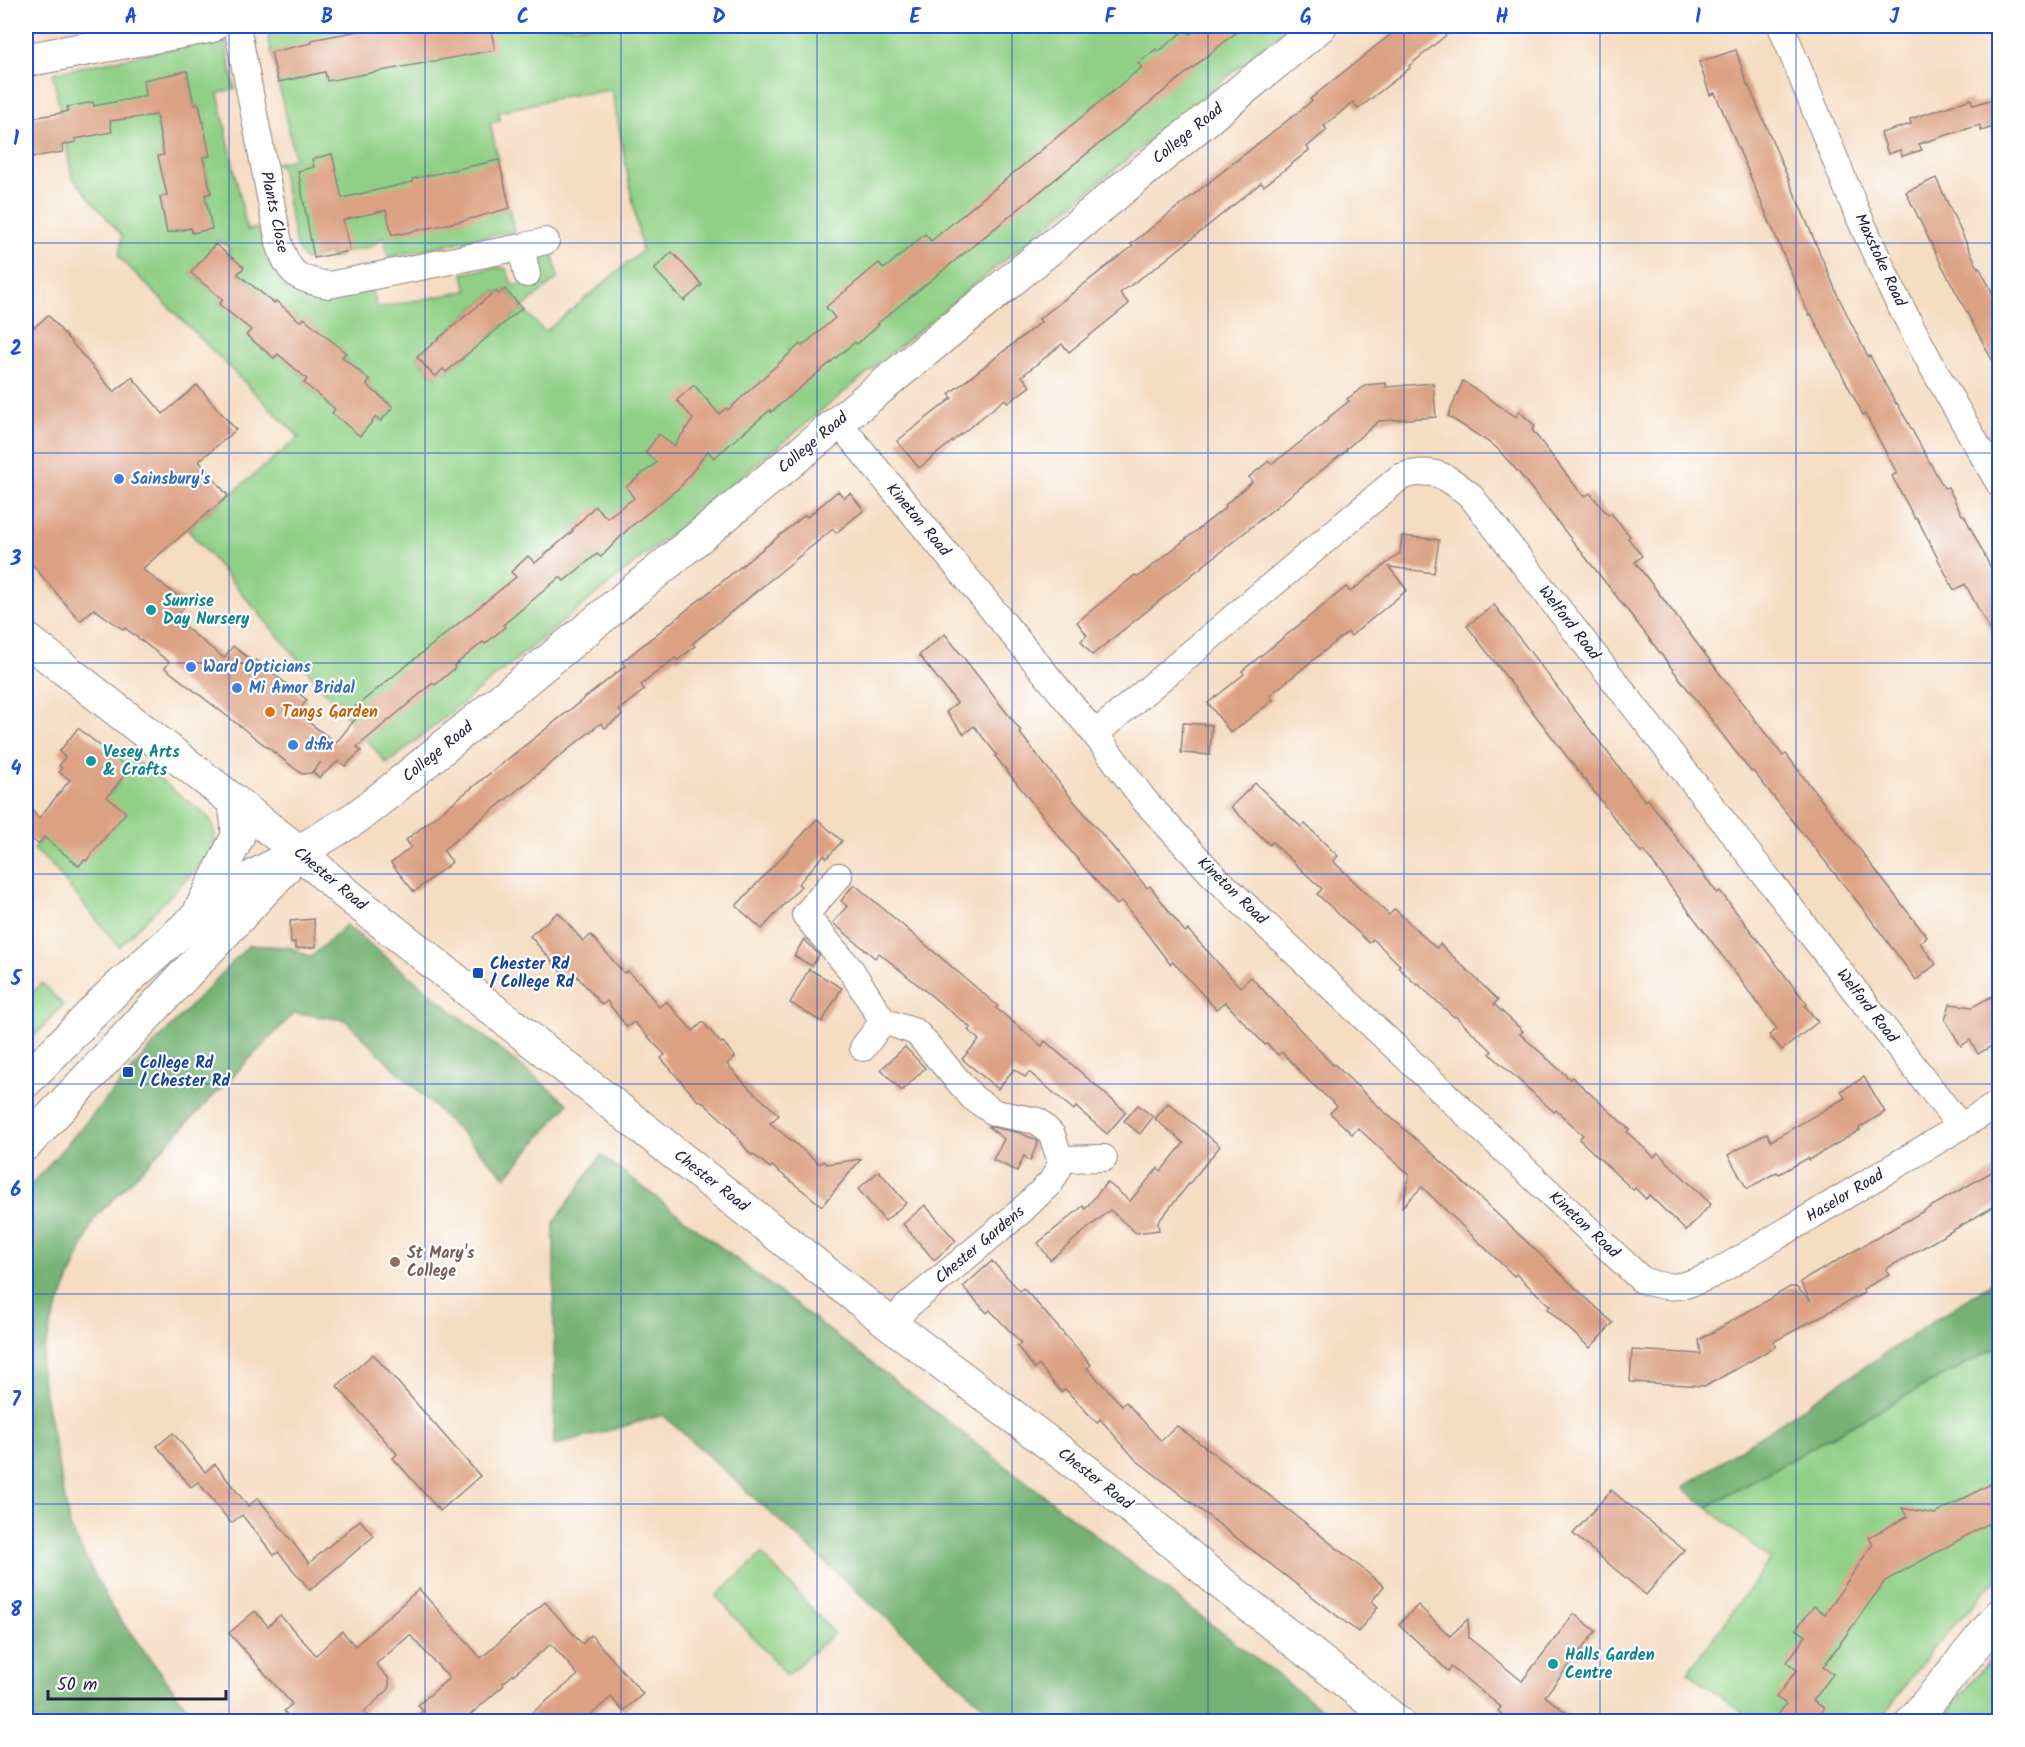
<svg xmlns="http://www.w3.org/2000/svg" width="2025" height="1747" viewBox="0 0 2025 1747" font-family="Kalam,sans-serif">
<rect width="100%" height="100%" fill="#fff"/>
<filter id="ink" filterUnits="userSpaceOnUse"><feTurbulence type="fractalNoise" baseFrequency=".0167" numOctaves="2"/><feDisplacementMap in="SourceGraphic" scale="12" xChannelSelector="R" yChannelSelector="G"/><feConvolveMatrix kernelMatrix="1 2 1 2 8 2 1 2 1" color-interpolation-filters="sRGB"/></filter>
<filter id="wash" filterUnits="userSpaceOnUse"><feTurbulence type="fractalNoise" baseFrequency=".008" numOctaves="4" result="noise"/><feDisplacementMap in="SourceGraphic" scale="24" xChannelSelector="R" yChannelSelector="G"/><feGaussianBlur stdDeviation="1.35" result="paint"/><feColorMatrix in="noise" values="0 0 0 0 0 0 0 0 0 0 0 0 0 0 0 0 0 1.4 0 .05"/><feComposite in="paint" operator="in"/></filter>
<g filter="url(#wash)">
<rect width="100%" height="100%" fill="#f5ddc2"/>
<!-- green -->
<g fill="#90d086" stroke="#597960" stroke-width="1.5" fill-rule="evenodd">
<path d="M300,26H1289L752,468L387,764L188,530L299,437L119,257L122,236L72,177L53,73L224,38L235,89L218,93L247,230L260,228C264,241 267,256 273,268C292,310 337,295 372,289L377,308L467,291L463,273L498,267L506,269L513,286L540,280C540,268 542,262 549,253L552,252L558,278L522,308L545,332L642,251L612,90L565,96L499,112L500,121L490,123L514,231L388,257L383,236L372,246L341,253V256L332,258L331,254L305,260L296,246L281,166L275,163L295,159L268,37L272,31ZM187,72L194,105H199L209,155L203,157L211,193L205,195L191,228L168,233L160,197L167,195L159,156L164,155L156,115L150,116L143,80ZM219,240L230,249L227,254L243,267L238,274L258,290L236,318L219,304L225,297L205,285L191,273ZM505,289L522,308L510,319L506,315L500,327L488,338L484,334C476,350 460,360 446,372L443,369L435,377L417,357L495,291L499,294ZM276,301L301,322L304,319L345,353L342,357L370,380L367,385L393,406L381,421L376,417L335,409L304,383L307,379L278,354L274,358L247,335Z"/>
<path d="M118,747L207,816C216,828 217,840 211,854L119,947L53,867L34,849L67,808L111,793L129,769L111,755Z"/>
<path d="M42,983L63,1005L26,1045V999Z"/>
<path d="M1999,1346V1576L1929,1653L1879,1721H1754L1688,1672L1770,1560L1707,1507L1855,1423Z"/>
<path d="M762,1554L834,1633L787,1675L716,1596Z"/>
<path d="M1999,1648V1721H1941Z"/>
</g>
<!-- forest -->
<g fill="#74b273" stroke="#4b6a57" stroke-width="1.5">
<path d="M346,925L568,1104L506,1177L345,1020L294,1013L94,1219L52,1322L40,1367L70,1527L113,1610L197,1721H26V1191L157,1041L249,945L289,947L311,957Z"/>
<path d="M601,1155L1337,1721H1000L663,1415L554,1446V1223Z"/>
<path d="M1999,1278V1346L1855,1423L1707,1507L1683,1487Z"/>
</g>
<g id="blocks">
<!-- building -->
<g fill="#dca183">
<path d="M384,26H490L495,50L327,81L325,72L278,82L271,52L312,43L311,40Z"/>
<path d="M1200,26H1244L877,324L879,325L857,344L855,342L771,412L770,410L714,458L708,451L681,486L629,528L601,557L597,554L564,581L560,577L503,625L505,627L485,644L483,642L454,666L455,668L435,685L433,683L357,747L361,751L345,766L339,761L319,778L313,772L321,762L311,773L302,774L165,668L169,662L125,628L124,630L94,609L80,621L26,557V335L48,315L114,392L132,377L163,414L197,385L236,430L199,461L228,496L142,569L187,603L175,619L224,658L233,646L254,662L256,660L266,668L307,700L297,713L336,743L360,713L355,707L516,577L511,572L528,556L535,563L573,531L572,530L595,506L607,518L634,498L626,487L657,462L645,453L659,434L674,446L693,419L677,400L694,385L719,414L726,408L728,410L800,344L802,346L835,318L826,307L879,263L884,269L925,234L931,241L1142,67L1138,63L1156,49L1158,52L1186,29L1190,34Z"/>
<path d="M1401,26H1457L1409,66L1410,68L1358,109L1353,102L1324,126L1327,130L1307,147L1309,150L1264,186L1261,183L1159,265L1120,293L1129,304L1069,352L1062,344L1022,376L1030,386L1008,403L1005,399L919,468L897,441L952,398L949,394L1041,322L1039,319L1133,246L1131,244L1312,101L1310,99Z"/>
<path d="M1736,50L1748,87L1749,86L1838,296L1868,357L1870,356L1896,404L1897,403L1944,488L1948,487L1962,515H1964L2000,586V649L1965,584L1954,590L1917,518L1915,519L1892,476L1897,473L1865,414L1863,415L1811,314L1809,315L1715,93L1710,95L1699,62Z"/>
<path d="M187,71L194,105L199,104L210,156L203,157L211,193L205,195L212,229L192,233L191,228L167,233L160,197L167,195L158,156L164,155L156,115L110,121L112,132L75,139L76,142L62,145L63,152L26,158V119L61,113L68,111L67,107L93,102L94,106L146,96L143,80Z"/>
<path d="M2000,97V125L1981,131L1980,125L1947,135L1919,144L1922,150L1902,156L1900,150L1888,154L1881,133L1911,124L1910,119L1971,99L1973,105Z"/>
<path d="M332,154L342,198L413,182L412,179L499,160L510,208L466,220L401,234L400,233L392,235L386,210L343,220L350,251L314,258L298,171L314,167L312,159Z"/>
<path d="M1936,178L1978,268L1979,267L2000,307V375L1938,258L1906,192Z"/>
<path d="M215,244L244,267L238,274L274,303L276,301L301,322L304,318L346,353L342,357L370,380L367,385L393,407L381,421L376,417L360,436L332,413L335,409L304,383L307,379L278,354L274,358L246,335L251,330L219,304L223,300L191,273Z"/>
<path d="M672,252L702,285L684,301L654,269Z"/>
<path d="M505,289L522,308L446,372L443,369L435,377L417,357L495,291L499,294Z"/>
<path d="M1463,381L1516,417L1519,411L1535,426L1532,430L1584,497L1590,493L1608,515L1611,513L1630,536L1628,538L1642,556L1635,562L1746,708L1783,756L1786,754L1927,937L1920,943L1936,964L1916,980L1863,909L1753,771L1751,772L1628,611L1519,473L1496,447L1448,416Z"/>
<path d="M1386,383V387L1433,383L1436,417L1379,421L1346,449L1347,450L1092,655L1081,641L1087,635L1077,622L1135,575L1138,577L1226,507L1225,505L1252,482L1249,477L1269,461L1271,464L1288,452L1329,419L1328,418L1349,401L1347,399L1366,385Z"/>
<path d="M838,491L844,498L850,493L864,510L836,533L833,529L692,644L695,646L678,660L675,658L641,685L644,690L619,710L622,715L605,728L601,723L443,850L452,862L414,892L391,863L411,847L406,840L625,666L622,662L805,515L807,517Z"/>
<path d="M1402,536L1439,540L1434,573L1389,567L1407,590L1351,636L1348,632L1270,695L1273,700L1231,733L1208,703L1244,674L1242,671L1346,587L1350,592L1400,553Z"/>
<path d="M1494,605L1645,801L1648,799L1717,893L1720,891L1807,1004L1805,1006L1818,1022L1782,1050L1769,1035L1777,1029L1644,851L1641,853L1467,626Z"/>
<path d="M945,634L1021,731L1019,732L1068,794L1147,888L1150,886L1185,932L1188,930L1240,987L1251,977L1333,1065L1334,1064L1381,1109L1431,1152L1613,1323L1590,1348L1547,1309L1550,1306L1516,1274L1514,1276L1422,1187L1402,1207L1409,1175L1358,1128L1352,1134L1330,1113L1337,1106L1310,1082L1282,1052L1278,1055L1267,1044L1265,1045L1225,1002L1216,1009L1173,962L1170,964L1122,901L1117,905L1073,854L995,756L997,755L974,726L964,734L946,712L957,703L919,655Z"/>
<path d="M1183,723L1212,725L1210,755L1181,753Z"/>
<path d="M78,728L129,769L107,797L126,812L86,861L84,860L79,866L44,837L38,844L26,834V804L39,818L70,780L59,772L62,768L59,766L65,757L59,752Z"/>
<path d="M1255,783L1301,827L1305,824L1338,856L1333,861L1389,915L1395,909L1436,948L1440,944L1498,1000L1494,1004L1523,1031L1520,1034L1570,1079L1572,1077L1629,1129L1627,1132L1654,1157L1658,1153L1711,1204L1686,1231L1649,1195L1646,1199L1635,1188L1633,1190L1579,1139L1583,1135L1556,1110L1554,1112L1490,1054L1492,1051L1455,1016L1454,1017L1418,984L1417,985L1398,967L1400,965L1373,939L1369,943L1360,934L1317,894L1322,889L1272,842L1270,845L1231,807Z"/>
<path d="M817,819L842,841L827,858L824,855L798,884L801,886L762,929L736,906Z"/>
<path d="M854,884L998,1006L996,1008L1042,1046L1045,1041L1126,1112L1107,1134L1076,1107L1074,1110L1029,1072L1025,1077L1014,1069L998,1089L962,1059L979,1040L968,1030L971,1028L879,953L875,958L833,923L847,906L841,901Z"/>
<path d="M558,912L583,941L591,935L624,973L628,971L638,982L639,981L659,1007L666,1001L693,1031L703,1022L721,1043L723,1042L735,1057L727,1064L746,1085L779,1115L770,1123L820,1164L823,1161L827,1164L861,1159L822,1206L772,1166L770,1168L753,1154L751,1155L727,1124L700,1100L698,1101L661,1058L665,1055L634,1022L627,1027L607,1001L602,1005L577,976L572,981L564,972L562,973L530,936Z"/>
<path d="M314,919L316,947L295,949V942L291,943L290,921Z"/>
<path d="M804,939L819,955L812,966L794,956Z"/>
<path d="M809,969L842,988L822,1022L790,1003Z"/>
<path d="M2000,992V1041L1978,1054L1970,1040L1961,1046L1945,1020L1950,1004L1972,1007Z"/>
<path d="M905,1047L925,1068L902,1091L881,1069Z"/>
<path d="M1864,1077L1885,1112L1859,1128L1860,1130L1809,1160L1808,1158L1779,1174L1777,1172L1747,1189L1728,1155L1767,1133L1771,1141L1845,1098L1841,1091Z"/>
<path d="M1168,1103L1220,1146L1158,1222L1159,1230L1136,1233L1110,1210L1050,1260L1038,1243L1083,1206L1085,1209L1107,1182L1130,1201L1158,1168L1161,1171L1184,1143L1155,1119Z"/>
<path d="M1138,1105L1153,1117L1140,1134L1124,1121Z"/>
<path d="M987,1126L1020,1133L1036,1140L1038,1142L1030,1161L1024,1156L1017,1171L993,1160L1004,1139Z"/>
<path d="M2000,1167V1203L1886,1269L1889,1275L1863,1289L1864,1293L1773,1342L1776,1346L1752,1360L1706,1386L1630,1382L1632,1350L1701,1354L1699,1340L1790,1287H1796L1811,1301L1800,1282Z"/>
<path d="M879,1171L906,1203L885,1221L858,1189Z"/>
<path d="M925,1205L956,1241L934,1260L903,1224Z"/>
<path d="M992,1261L1020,1291L1023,1288L1035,1301L1091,1365L1087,1368L1122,1405L1126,1402L1161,1441L1177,1426L1298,1517L1384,1586L1372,1601L1378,1607L1358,1632L1136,1460L1100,1419L1097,1423L1065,1389L1061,1392L1039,1365L1035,1369L1017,1346L1021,1343L990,1310L987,1313L963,1287Z"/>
<path d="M373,1354L480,1476L440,1511L393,1458L397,1454L337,1386Z"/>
<path d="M173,1433L205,1472L215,1464L248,1506L258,1498L309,1563L360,1520L374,1536L310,1590L278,1552L274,1555L242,1515L231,1523L198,1482L191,1487L157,1446Z"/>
<path d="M2000,1479V1517L1885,1581L1823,1667L1833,1674L1813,1701L1824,1708L1814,1722H1773L1786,1704L1776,1697L1797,1670L1787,1662L1806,1636L1796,1629L1814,1606L1825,1614L1873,1544L1869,1537L1907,1517L1902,1508L1935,1514Z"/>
<path d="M1611,1490L1684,1550L1646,1595L1573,1534Z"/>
<path d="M419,1589L481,1658L545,1602L582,1644L591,1635L643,1694L623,1711L611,1697L583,1722H521L578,1675L551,1644L503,1683L504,1685L462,1722H410L423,1711L418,1705L449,1678L410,1635L376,1664L389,1679V1689L364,1712L373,1722H293L284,1711L292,1704L229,1633L255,1611L268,1626L280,1615L316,1655L342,1631L355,1646Z"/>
<path d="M1418,1605L1450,1636L1468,1619L1469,1638L1522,1681L1574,1614L1596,1631L1545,1696L1578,1722H1510L1498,1711L1501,1707L1451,1667L1448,1671L1399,1624Z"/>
</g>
</g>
</g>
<g filter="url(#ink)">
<use href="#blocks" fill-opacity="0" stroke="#8c807e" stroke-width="1.5"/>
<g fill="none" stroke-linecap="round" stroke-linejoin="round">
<!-- street casing -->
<g stroke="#8c807e" stroke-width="28">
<g id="street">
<path d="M237,26L279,243C289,275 297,279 329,285L521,247L527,274"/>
<path d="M1781,26L1855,208L1891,288L1932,366L2000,485"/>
<path d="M521,247L546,241"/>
<path d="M838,422L1095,734L1145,801L1212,874L1642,1280C1674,1292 1687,1286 1716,1273L2000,1103"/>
<path d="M1095,734L1400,477C1432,466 1445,475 1470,495L1960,1126"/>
<path d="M839,876L805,915L851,970L883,1021L916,1032L973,1098L995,1113L1038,1121L1052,1135L1060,1159L1058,1170L1051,1182L1020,1212L905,1308L893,1326"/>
<path d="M863,1048L883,1021"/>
<path d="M1060,1159L1104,1158"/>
</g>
</g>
<!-- secondary casing -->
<g stroke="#8c807e" stroke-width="35">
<g id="secondary">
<path d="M26,60L211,26"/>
<path d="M1912,1722L2000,1615"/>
</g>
</g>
<!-- primary casing -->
<g stroke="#8c807e" stroke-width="35">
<g id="primary">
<path d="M201,909L238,836L237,819L234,801"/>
<path d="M26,1081L112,993L196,918L240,884L299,852L357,817L389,792L1320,26"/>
<path d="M26,1144L284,869"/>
</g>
</g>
<!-- highway casing -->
<g stroke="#8c807e" stroke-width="35">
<path id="highway" d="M26,639L299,852L344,892L893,1326L1107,1487L1216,1579L1397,1722"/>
</g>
<!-- street -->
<use href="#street" stroke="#fff" stroke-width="26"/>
<!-- secondary -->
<use href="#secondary" stroke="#fff" stroke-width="33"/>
<!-- primary -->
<use href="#primary" stroke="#fff" stroke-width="33"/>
<!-- highway -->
<use href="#highway" stroke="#fff" stroke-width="33"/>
</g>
</g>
<!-- grid -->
<path fill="none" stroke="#1d4ed8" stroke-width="1.5" stroke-opacity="0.55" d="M229,26V1722M425,26V1722M621,26V1722M817,26V1722M1012,26V1722M1208,26V1722M1404,26V1722M1600,26V1722M1796,26V1722M26,243H2000M26,453H2000M26,663H2000M26,874H2000M26,1084H2000M26,1294H2000M26,1504H2000"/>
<!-- markers -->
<g fill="#3f7fe0" stroke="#fff" stroke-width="2">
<circle cx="119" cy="479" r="6"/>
<circle cx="191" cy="667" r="6"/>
<circle cx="237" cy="688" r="6"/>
<circle cx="293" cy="745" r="6"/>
</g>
<g fill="#0f9aa8" stroke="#fff" stroke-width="2">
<circle cx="151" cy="610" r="6"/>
<circle cx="91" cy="761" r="6"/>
<circle cx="1553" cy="1664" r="6"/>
</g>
<circle fill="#e8710a" stroke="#fff" stroke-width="2" cx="270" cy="712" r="6"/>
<g fill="#1a4fb4" stroke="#fff" stroke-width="2">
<rect x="472" y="967" width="12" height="12" rx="3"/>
<rect x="122" y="1066" width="12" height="12" rx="3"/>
</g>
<circle fill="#8d6e63" stroke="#fff" stroke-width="2" cx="395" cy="1262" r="6"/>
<g text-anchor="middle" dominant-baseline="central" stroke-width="4.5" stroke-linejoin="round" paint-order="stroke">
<!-- street labels -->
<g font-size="16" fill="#22223b" stroke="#fff">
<text transform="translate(1188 134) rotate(-39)">College Road</text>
<text transform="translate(274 212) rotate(78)">Plants Close</text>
<text transform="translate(1880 260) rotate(65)">Maxstoke Road</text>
<text transform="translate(813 443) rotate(-40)">College Road</text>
<text transform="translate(918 520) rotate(50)">Kineton Road</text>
<text transform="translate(1569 623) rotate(52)">Welford Road</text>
<text transform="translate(438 752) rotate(-39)">College Road</text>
<text transform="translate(330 879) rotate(40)">Chester Road</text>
<text transform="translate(1232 891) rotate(44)">Kineton Road</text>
<text transform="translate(1867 1006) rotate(52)">Welford Road</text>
<text transform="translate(711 1181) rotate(38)">Chester Road</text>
<text transform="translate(1845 1196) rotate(-31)">Haselor Road</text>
<text transform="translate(1584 1225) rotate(43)">Kineton Road</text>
<text transform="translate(980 1245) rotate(-40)">Chester Gardens</text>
<text transform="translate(1095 1479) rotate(38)">Chester Road</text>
</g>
<!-- shop labels -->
<g font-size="16" font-weight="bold" fill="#366cbe" stroke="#fff" text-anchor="start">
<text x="131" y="479">Sainsbury's</text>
<text x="203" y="667">Ward Opticians</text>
<text x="249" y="688">Mi Amor Bridal</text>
<text x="305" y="745">d:fix</text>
</g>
<!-- culture labels -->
<g font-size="16" font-weight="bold" fill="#0d838f" stroke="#fff" text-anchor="start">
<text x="163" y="601">Sunrise<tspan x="163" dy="18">Day Nursery</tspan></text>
<text x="103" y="752">Vesey Arts<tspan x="103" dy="18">&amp; Crafts</tspan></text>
<text x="1565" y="1655">Halls Garden<tspan x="1565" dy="18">Centre</tspan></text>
</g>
<!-- food labels -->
<g font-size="16" font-weight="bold" fill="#c56008" stroke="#fff" text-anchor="start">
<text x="282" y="712">Tangs Garden</text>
</g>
<!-- transit labels -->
<g font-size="16" font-weight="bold" fill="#164399" stroke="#fff" text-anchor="start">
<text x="490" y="964">Chester Rd<tspan x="490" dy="18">/ College Rd</tspan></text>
<text x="140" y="1063">College Rd<tspan x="140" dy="18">/ Chester Rd</tspan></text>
</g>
<!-- education labels -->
<g font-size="16" font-weight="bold" fill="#785e54" stroke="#fff" text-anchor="start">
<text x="407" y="1253">St Mary's<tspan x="407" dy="18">College</tspan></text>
</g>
</g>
<!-- margin -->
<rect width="2025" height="1747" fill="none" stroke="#fff" stroke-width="66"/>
<!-- scale -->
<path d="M48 1690v9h178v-9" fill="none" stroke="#22223b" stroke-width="3"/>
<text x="57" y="1690" font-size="18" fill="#22223b" stroke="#ffffff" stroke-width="4.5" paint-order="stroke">50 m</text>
<rect x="33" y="33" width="1959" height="1681" fill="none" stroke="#1d4ed8" stroke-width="2"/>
<g font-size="20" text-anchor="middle" font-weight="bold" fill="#1d4ed8">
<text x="131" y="23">A</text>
<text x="327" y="23">B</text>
<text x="523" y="23">C</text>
<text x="719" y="23">D</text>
<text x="915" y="23">E</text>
<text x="1110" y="23">F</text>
<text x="1306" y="23">G</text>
<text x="1502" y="23">H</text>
<text x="1698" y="23">I</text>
<text x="1894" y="23">J</text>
<text x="16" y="145">1</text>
<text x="16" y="355">2</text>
<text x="16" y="565">3</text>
<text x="16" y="775">4</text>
<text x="16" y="985">5</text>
<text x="16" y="1196">6</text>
<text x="16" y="1406">7</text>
<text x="16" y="1616">8</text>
</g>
</svg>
